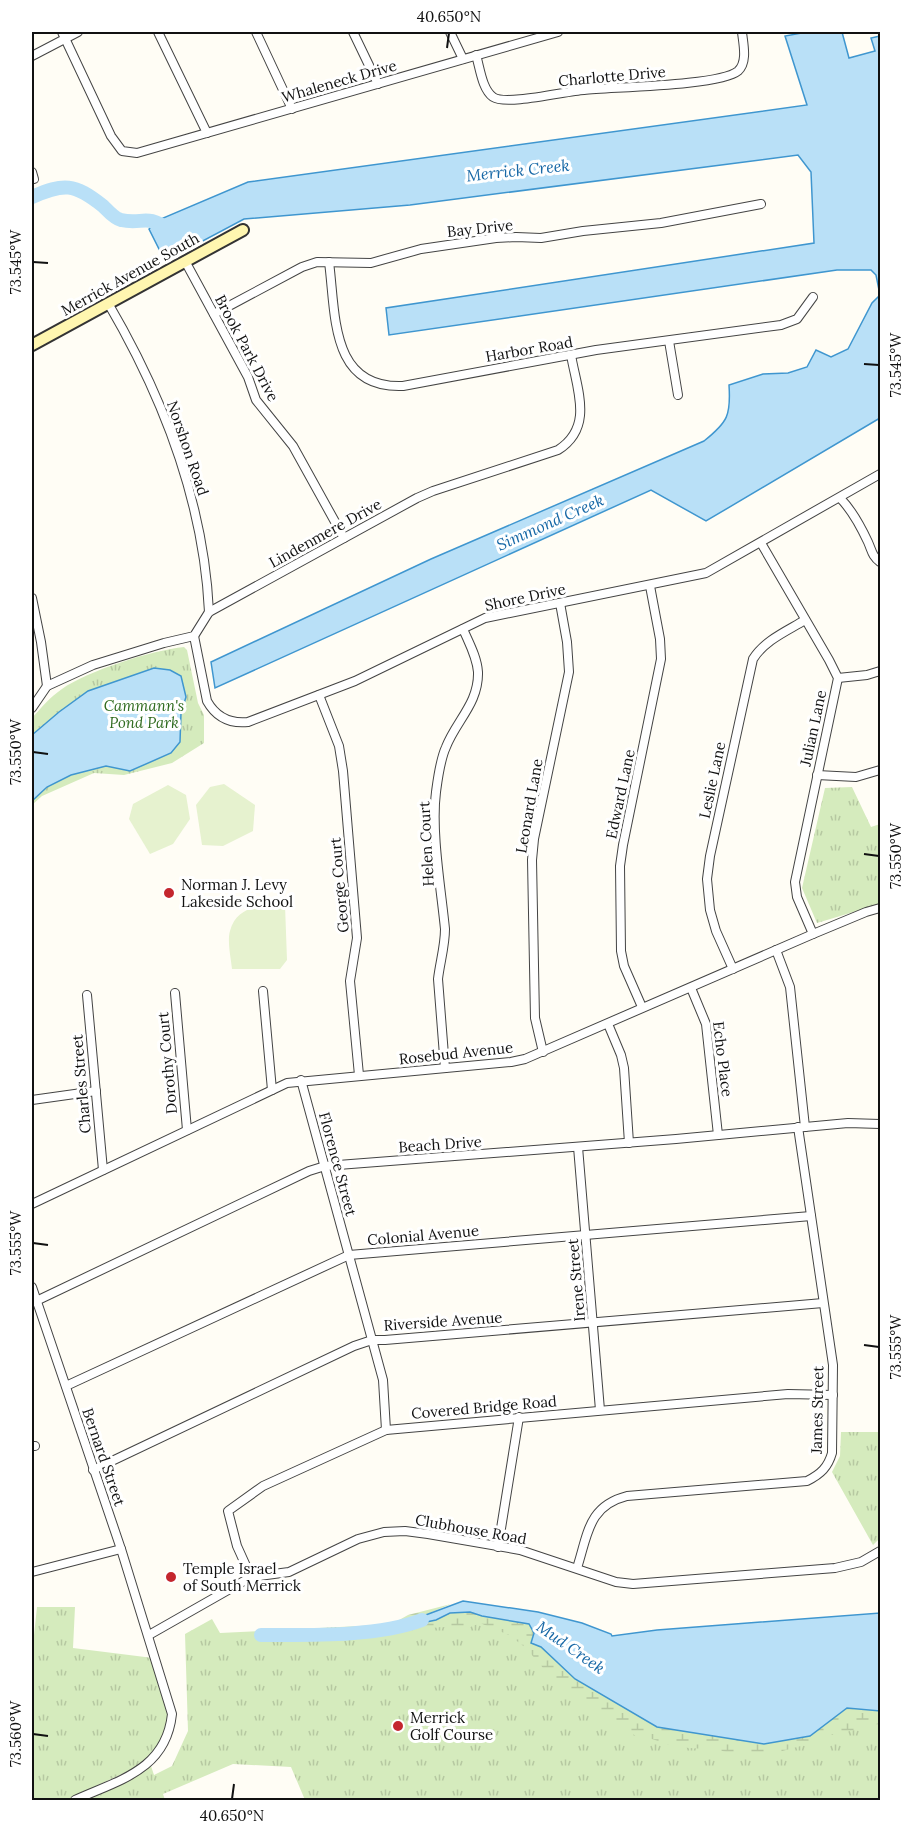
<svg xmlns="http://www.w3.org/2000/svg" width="912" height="1832" viewBox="0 0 912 1832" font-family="Lora,serif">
<defs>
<pattern id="grass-tufts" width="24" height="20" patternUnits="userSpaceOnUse" patternTransform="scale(1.5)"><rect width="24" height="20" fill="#d5ebbd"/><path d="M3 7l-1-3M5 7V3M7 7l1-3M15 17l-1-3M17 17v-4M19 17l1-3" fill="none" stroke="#b6c8a1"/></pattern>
<pattern id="wetland-marsh" width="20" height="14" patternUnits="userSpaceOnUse" patternTransform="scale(1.5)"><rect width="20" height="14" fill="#d5ebbd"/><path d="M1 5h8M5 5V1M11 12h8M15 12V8" fill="none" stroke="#b6c8a1"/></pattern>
</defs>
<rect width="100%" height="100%" fill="#fffdf5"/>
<!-- grass -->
<g fill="url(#grass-tufts)">
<path d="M184,647L187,650L198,703L204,715V743L172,763L124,775L94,773L42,796L32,805V718C41,708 50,697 62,689C87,671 153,650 184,647Z"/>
<path d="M852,787L871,827L880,824V904L817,923L802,888L825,788Z"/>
<path d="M841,1432H880V1538L873,1545L832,1472L840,1456Z"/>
<path d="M37,1607H75L73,1648L153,1658L168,1715L167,1732L158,1749L139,1766L66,1800H32V1654Z"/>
<path d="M212,1619L220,1633L480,1620L541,1647L575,1679L880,1711V1800H305L291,1767L233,1764L163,1794L165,1800H79L151,1766L154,1775L172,1766L188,1731L185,1634Z"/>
</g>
<!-- wetland -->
<path fill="url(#wetland-marsh)" d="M451,1604L415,1619L436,1620L450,1613L470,1612L483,1616L529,1624L534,1633L531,1643L541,1647L575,1679L810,1736L847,1708L880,1711V1723L872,1727L834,1734L812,1743L771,1754L736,1755L719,1750L676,1747L649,1738L636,1736L611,1721L548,1674L526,1648L509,1635L480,1623L468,1628L441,1627L405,1631L392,1624L408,1615Z"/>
<!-- pitch -->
<g fill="#e6f2cf">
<path d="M224,784L255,805L253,831L223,846L202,845L196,805L210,787Z"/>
<path d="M168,785L186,795L190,819L173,844L150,854L129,819L133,804Z"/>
<path d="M285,905L287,960L280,969H232C231,958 227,941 230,931C237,905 263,905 285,905Z"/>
</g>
<!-- water -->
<g fill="#b9e0f7" stroke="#3f96cf" stroke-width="1.5">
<path d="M807,32H842L849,58L875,51L871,38L880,36V418L706,521L651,490L215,688L211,662L431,559L704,441C728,422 731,415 729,385L763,374L788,373L807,367L816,350L831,357L848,349L872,303L880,295L876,275L871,270H837L389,335L386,308L814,243L811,172L798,155L410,205L244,219L165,261L149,229L156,221L248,182L807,105L785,36Z"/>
<path d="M154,668L170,670L181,676L186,697L181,713L180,742L171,753L130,771L106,766L71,775L47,787L32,801V735L59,712L88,691Z"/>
<path d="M463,1601L538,1612L582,1623L611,1634L612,1636L657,1630L880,1613V1711L847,1708L810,1736L764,1744L657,1727L575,1679L541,1647L531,1643L534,1633L529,1624L482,1616L470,1612L450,1613L436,1620L407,1626L415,1619Z"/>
</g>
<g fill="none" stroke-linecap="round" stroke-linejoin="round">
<!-- river -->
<g stroke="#b9e0f7" stroke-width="14">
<path d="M32,197C64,183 74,183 103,206C108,211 115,219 121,220C143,225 146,213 169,230"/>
<path d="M261,1635C310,1635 377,1637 422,1620"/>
</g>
<!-- street casing -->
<g stroke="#444" stroke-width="10">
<g id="street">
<path d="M62,32L111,136L122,151L137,153L558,32"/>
<path d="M158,32L207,133"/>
<path d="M256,32L292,109"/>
<path d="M353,32L378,84"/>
<path d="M450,32L463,59"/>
<path d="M476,55C480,68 482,89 493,97C506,106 566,91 584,90C611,87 720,86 738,71C748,62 743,43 742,32"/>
<path d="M32,56L78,32"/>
<path d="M32,172L34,179"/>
<path d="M185,261L248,377L256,400L293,446L344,538"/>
<path d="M329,262C336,315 330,389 403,386L596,350L781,325L797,319L813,297"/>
<path d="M108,303C163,397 204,502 209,612"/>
<path d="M214,314L302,267L317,262L371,263L421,249L496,238L516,237L541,238L583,231L661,223L761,204"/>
<path d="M669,341L678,395"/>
<path d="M840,498C852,510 861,527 868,542C872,551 872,556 880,562"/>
<path d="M761,543L829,660L838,678L795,882L797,897L813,934"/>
<path d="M32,598L41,642L47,686"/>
<path d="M194,636L207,701C216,717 229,724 248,722L355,681L485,618L706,573L880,474"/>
<path d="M838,678L867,675L880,671"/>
<path d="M319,695L339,746L343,771L357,938L350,981L359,1075"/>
<path d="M32,708L47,686L93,665L164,643L194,636L209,612L417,498L433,491L558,450C594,427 577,390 571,355"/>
<path d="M817,775L856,777L880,770"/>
<path d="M776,950L790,987L805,1127"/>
<path d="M733,969L716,931L710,910L707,879L710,856L753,659C765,640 787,631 805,620"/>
<path d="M691,988L706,1024L718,1135"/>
<path d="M263,991L272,1090"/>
<path d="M175,993L187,1130"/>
<path d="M87,995L103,1170"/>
<path d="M642,1007L624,966L621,951L620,866L623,845L661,659L660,639L650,586"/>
<path d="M608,1024L621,1055L624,1068L629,1143"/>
<path d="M543,1052L535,1018L532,860L534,839L569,672L567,642L560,603"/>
<path d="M445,1068L438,979C440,962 445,946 445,929C441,888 431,832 436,792C438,777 440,760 446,747C456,721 479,703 478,672C477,657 469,643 463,629"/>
<path d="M301,1080L383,1380L386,1430"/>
<path d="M32,1100L96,1091"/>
<path d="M578,1147L600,1410"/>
<path d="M32,1204L287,1083L511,1062L525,1059L813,934L866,912L880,908"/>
<path d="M32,1287L121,1549L172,1714C166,1770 119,1780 75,1800"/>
<path d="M32,1303L309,1171L325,1166L676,1139L848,1123L880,1124"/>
<path d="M66,1386L349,1255L811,1216"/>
<path d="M32,1446H35"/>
<path d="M93,1470L354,1346L372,1340H385L823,1303"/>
<path d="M498,1547L519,1417"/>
<path d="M577,1568C588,1534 588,1506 627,1496L807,1481C821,1474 828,1467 832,1453L833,1365L798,1127"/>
<path d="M32,1572L121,1549"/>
<path d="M251,1577L237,1546L228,1511L263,1486L386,1430L788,1394L833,1395"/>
<path d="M149,1635L251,1577L289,1572L358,1539L384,1532L405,1531L428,1534L520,1550L616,1582L633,1584L835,1568L861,1562L880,1551"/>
</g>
</g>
<!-- secondary casing -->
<g stroke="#333" stroke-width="14">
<path id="secondary" d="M32,345L243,230"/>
</g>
<!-- street -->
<use href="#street" stroke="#fff" stroke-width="8"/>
<!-- secondary -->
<use href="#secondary" stroke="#fff6b0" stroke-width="10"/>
</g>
<!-- ticks -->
<path fill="none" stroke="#111" stroke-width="2" d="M447,48L449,33M33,262L48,263M864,364L879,365M33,752L48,754M864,854L879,856M33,1243L48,1245M864,1345L879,1347M33,1734L48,1736M232,1799L234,1784"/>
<!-- markers -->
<g fill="#c4262e" stroke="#fff" stroke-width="2">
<circle cx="169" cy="893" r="6"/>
<circle cx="171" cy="1577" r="6"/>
<circle cx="398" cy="1726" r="6"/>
</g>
<g text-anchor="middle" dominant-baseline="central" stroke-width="6" stroke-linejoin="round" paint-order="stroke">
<!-- street labels -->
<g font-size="15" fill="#111" stroke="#fff">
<text transform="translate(612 76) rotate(-5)">Charlotte Drive</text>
<text transform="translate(339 81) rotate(-16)">Whaleneck Drive</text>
<text transform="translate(480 228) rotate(-6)">Bay Drive</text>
<text transform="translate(130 274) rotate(-29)">Merrick Avenue South</text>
<text transform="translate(247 348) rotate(62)">Brook Park Drive</text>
<text transform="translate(529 349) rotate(-10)">Harbor Road</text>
<text transform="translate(188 448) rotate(71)">Norshon Road</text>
<text transform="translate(325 533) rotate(-29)">Lindenmere Drive</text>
<text transform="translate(525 597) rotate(-12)">Shore Drive</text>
<text transform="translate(813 728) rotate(-78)">Julian Lane</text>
<text transform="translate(712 780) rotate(-78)">Leslie Lane</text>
<text transform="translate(620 794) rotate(-78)">Edward Lane</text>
<text transform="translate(529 806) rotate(-80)">Leonard Lane</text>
<text transform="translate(426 844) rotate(-93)">Helen Court</text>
<text transform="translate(339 885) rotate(-95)">George Court</text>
<text transform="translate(456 1053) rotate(-6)">Rosebud Avenue</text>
<text transform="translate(723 1059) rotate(83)">Echo Place</text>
<text transform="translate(167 1063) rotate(-95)">Dorothy Court</text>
<text transform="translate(81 1084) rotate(-95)">Charles Street</text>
<text transform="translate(440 1144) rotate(-4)">Beach Drive</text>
<text transform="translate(338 1164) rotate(75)">Florence Street</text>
<text transform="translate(423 1235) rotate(-5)">Colonial Avenue</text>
<text transform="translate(576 1280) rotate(-95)">Irene Street</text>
<text transform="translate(443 1321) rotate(-4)">Riverside Avenue</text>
<text transform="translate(484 1407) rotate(-5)">Covered Bridge Road</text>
<text transform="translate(817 1410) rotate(-89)">James Street</text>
<text transform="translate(104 1457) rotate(71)">Bernard Street</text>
<text transform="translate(471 1529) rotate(10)">Clubhouse Road</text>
</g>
<!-- park labels -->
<g font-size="15" font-style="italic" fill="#2f6b1f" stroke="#fff">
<text x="144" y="705">Cammann's<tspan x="144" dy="17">Pond Park</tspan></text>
</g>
<!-- poi labels -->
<g font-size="15" fill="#111" stroke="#fff" text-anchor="start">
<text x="181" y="884">Norman J. Levy<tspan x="181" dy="17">Lakeside School</tspan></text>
<text x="183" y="1568">Temple Israel<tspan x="183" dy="17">of South Merrick</tspan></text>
<text x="410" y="1717">Merrick<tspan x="410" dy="17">Golf Course</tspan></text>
</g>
<!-- water labels -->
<g font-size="16" font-style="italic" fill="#1768a6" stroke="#fff">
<text transform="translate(518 170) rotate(-6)">Merrick Creek</text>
<text transform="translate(550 522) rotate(-24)">Simmond Creek</text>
<text transform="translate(571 1647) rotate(35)">Mud Creek</text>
</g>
</g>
<!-- border -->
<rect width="912" height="1832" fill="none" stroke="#ffffff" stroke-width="66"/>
<rect x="33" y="33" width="846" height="1766" fill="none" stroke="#111" stroke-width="2"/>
<g font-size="15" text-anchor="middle" fill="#111">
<text x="449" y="22">40.650°N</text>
<text transform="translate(16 262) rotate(-90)" y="5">73.545°W</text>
<text transform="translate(896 365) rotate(-90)" y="5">73.545°W</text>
<text transform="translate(16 752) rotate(-90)" y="5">73.550°W</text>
<text transform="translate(896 856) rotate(-90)" y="5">73.550°W</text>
<text transform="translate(16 1243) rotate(-90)" y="5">73.555°W</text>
<text transform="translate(896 1347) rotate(-90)" y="5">73.555°W</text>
<text transform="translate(16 1734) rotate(-90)" y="5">73.560°W</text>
<text x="232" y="1821">40.650°N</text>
</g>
</svg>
